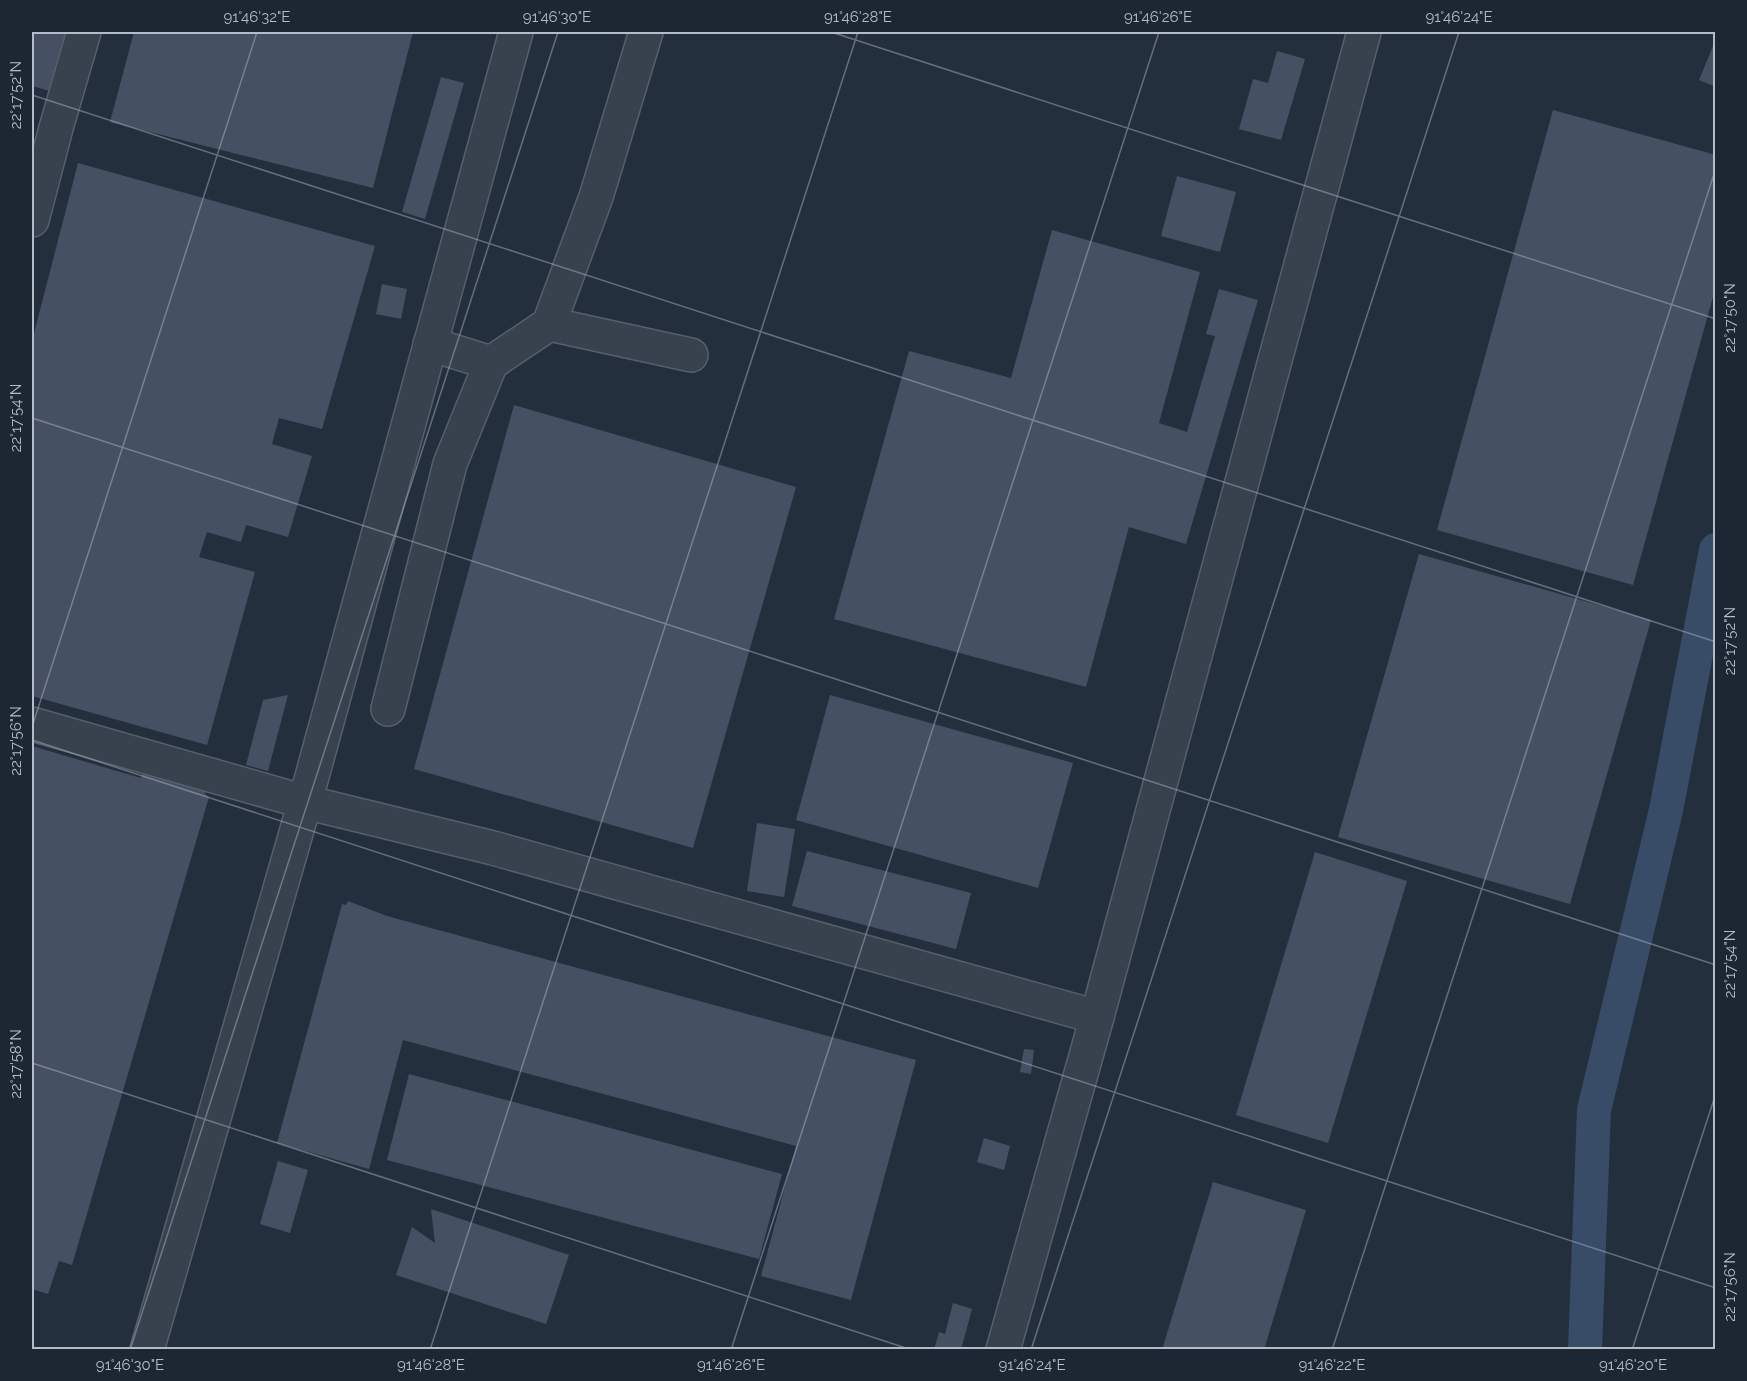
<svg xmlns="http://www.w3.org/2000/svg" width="1747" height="1381" viewBox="0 0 1747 1381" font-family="Raleway,sans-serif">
<rect width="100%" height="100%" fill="#242f3e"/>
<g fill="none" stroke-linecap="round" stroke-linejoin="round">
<!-- canal -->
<path stroke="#394c67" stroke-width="34" d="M1585,1350L1594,1110L1666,810L1716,550"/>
</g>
<!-- building -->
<g fill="#455162">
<path d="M32,32H67L50,91L32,86Z"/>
<path d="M134,32H413L373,188L110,122Z"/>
<path d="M1713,46L1716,47V87L1699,80Z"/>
<path d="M1277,51L1305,59L1281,140L1239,129L1253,79L1268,83Z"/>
<path d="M441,77L464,83L425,219L402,212Z"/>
<path d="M1553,110L1716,155V286L1633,585L1437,530Z"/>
<path d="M78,163L375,246L322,429L279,418L272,444L312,456L288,537L246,525L241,542L207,532L199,557L255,572L207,745L32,696V341Z"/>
<path d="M1177,176L1236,192L1220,252L1161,236Z"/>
<path d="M1052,230L1200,272L1159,423L1187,432L1215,336L1206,334L1219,289L1258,300L1186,544L1129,527L1086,687L834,619L909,351L1011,378Z"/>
<path d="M382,284L407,289L401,319L376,314Z"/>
<path d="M514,405L796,487L693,848L414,769Z"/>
<path d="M1419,554L1651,620L1570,904L1338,837Z"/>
<path d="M288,695L268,771L246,765L263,700Z"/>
<path d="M830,695L1073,763L1038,888L796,820Z"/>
<path d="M32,746L141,778L146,761L209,778L205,794L209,797L72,1265L59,1261L48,1294L32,1289Z"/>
<path d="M757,823L795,829L784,897L747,891Z"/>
<path d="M807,851L971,893L956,949L792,906Z"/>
<path d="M1315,852L1407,881L1328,1143L1236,1115Z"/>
<path d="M348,901L387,916L916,1060L851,1300L761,1276L796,1146L403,1040L369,1169L277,1143L342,904L346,905Z"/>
<path d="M1024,1049L1034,1050L1031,1074L1020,1072Z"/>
<path d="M409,1074L782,1174L759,1259L387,1160Z"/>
<path d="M984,1138L1010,1146L1004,1170L977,1162Z"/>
<path d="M278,1161L308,1170L290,1233L260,1224Z"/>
<path d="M1213,1182L1306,1210L1264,1350H1162Z"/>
<path d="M431,1209L569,1255L546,1324L396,1275L412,1227L435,1243Z"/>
<path d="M953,1303L972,1309L961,1350H934L939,1332L945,1334Z"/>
</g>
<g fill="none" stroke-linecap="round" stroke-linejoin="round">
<!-- minor casing -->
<g stroke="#565f6c" stroke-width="36">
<g id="minor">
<path d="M32,220L56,128L84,32"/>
<path d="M549,324L691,355"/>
<path d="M430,344L491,363L549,324L596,197L646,32"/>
<path d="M388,709L450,464L491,363"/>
<path d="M32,724L305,802L493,848L1097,1017"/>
<path d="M147,1350L305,802L516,32"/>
<path d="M1003,1350L1097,1017L1364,32"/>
</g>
</g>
<!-- minor -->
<use href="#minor" stroke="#38414e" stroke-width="33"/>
</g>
<!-- ticks -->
<path fill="none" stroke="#b4bcc9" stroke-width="1.5" stroke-opacity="0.45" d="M831,32L1716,319M32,95L1716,642M32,418L1716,965M32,727L257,32M32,740L1716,1288M32,1063L912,1350M130,1350L558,32M430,1350L858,32M731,1350L1159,32M1031,1350L1459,32M1332,1350L1716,168M1632,1350L1716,1093"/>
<!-- border -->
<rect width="1747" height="1381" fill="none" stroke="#1d2633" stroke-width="66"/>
<rect x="33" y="33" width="1681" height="1315" fill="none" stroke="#b4bcc9" stroke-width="2"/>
<g font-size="15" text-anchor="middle" fill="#b4bcc9">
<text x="257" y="22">91°46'32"E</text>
<text x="557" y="22">91°46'30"E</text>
<text x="858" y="22">91°46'28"E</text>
<text x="1158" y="22">91°46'26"E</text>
<text x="1459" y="22">91°46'24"E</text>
<text transform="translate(16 95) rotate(-90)" y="5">22°17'52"N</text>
<text transform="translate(1730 318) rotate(-90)" y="5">22°17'50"N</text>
<text transform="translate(16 418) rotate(-90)" y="5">22°17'54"N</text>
<text transform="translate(1730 641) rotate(-90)" y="5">22°17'52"N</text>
<text transform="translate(16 741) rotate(-90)" y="5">22°17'56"N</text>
<text transform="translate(1730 964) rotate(-90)" y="5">22°17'54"N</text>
<text transform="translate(16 1064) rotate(-90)" y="5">22°17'58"N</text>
<text transform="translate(1730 1287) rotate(-90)" y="5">22°17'56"N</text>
<text x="130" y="1370">91°46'30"E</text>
<text x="431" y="1370">91°46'28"E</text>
<text x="731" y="1370">91°46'26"E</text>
<text x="1032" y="1370">91°46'24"E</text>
<text x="1332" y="1370">91°46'22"E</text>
<text x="1633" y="1370">91°46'20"E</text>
</g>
</svg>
